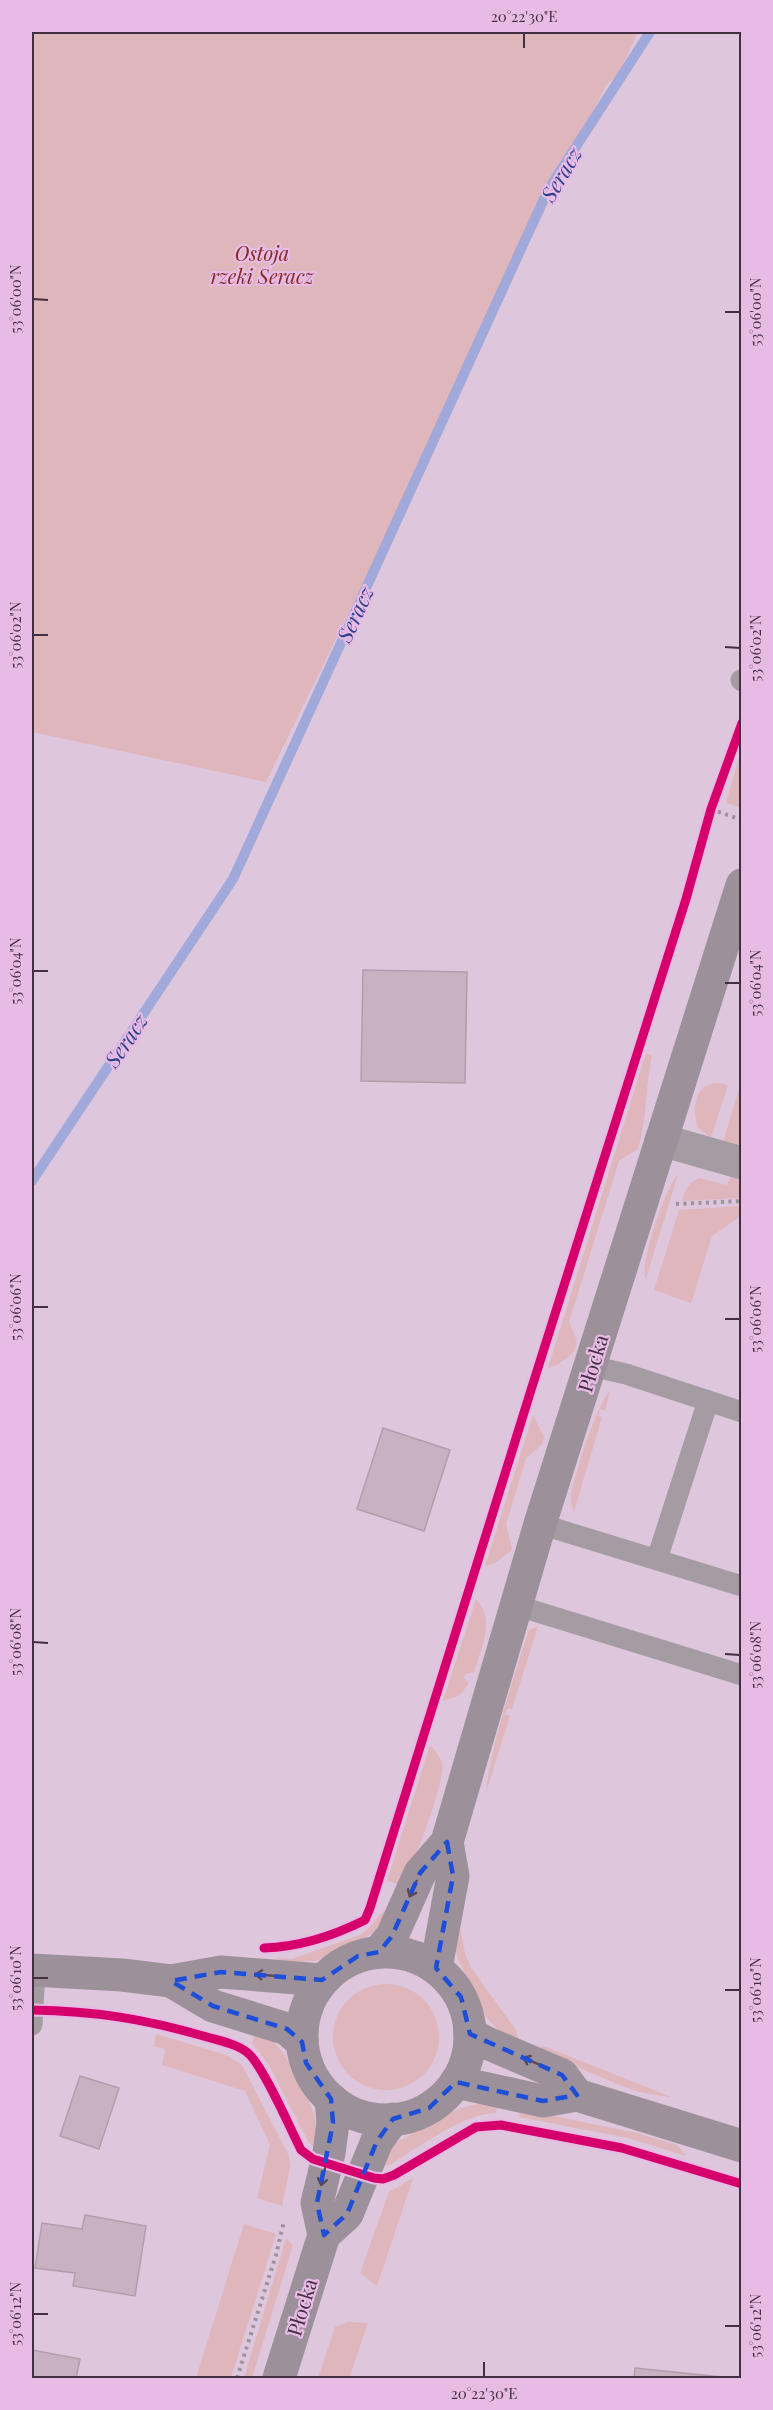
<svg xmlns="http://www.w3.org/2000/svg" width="773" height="2410" viewBox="0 0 773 2410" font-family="'Playfair Display',serif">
<rect width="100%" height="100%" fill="#dec6dc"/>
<!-- green -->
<g fill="#dfb6bb">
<path d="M32,32H638L618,75L606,85L266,782L32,732Z"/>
<path d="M741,751L742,808H741L726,803Z"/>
<path d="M646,1053L652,1055C645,1088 648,1115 638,1149L619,1161L569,1322C571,1328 575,1334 576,1339C580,1353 558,1365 548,1368Z"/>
<path d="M717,1083L728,1085L711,1138L698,1128C692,1109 693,1085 717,1083Z"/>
<path d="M739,1090H741V1148L723,1142Z"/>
<path d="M678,1174L646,1279C638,1266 666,1186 678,1174Z"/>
<path d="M731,1176L741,1179V1198L682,1201C685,1190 688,1183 699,1178L727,1185Z"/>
<path d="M741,1206V1216L712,1236L691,1303L654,1290L679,1210Z"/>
<path d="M610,1391L605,1411L600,1409L598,1416L602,1417L574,1512C572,1507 571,1503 571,1498C573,1478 597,1404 610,1391Z"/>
<path d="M533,1415L544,1437L543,1443L526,1459L506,1524L512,1550L495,1563L485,1566Z"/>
<path d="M476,1599C496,1620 481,1648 474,1672L465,1674L464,1678L469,1683L460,1695L443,1701Z"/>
<path d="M538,1626L512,1709L508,1708L505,1714L510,1716L485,1796C493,1739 511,1685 529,1630Z"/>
<path d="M430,1745C436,1751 440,1757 442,1765C445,1784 412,1864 403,1885L387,1881Z"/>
<path d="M388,1908L376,1931L361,1940L316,1961L273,1962L278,1958L292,1959L360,1935C372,1928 377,1915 388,1908Z"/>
<path d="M460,1927L465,1954L472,1969L516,2030L518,2039L500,2032L487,2018L458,1959L456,1950Z"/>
<circle cx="386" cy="2037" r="53"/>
<path d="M256,2031C285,2047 285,2056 299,2084C314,2113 318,2113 316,2147L309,2143L269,2065L252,2043Z"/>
<path d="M156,2034L226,2055L242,2065L289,2156L290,2168L282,2206L257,2198L270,2145L245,2091L162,2065L165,2049L154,2046Z"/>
<path d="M542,2046L546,2047L674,2098L639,2092L625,2087L538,2051Z"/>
<path d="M477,2104L498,2105L496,2113C464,2113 419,2147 391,2164L380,2167L391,2146L399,2141L458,2109Z"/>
<path d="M520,2109L637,2133L677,2145L686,2156L628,2138L519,2117Z"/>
<path d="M413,2178L377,2286L360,2273L389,2192Z"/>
<path d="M244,2224L276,2234L231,2378H196Z"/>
<path d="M286,2238L293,2245L252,2378H244Z"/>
<path d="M348,2322L368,2323L349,2378H318L335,2327Z"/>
</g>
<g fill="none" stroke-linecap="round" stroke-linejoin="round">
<!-- stream -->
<path stroke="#a1a9db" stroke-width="10" d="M32,1181L233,879L548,190L650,32"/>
</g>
<!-- building -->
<g fill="#c8b2c1" stroke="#b39dac" stroke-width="1.5">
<path d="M363,970L467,972L465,1083L361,1081Z"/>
<path d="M383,1428L450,1450L424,1531L357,1509Z"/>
<path d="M80,2076L119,2088L99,2149L60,2136Z"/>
<path d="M85,2215L146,2226L135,2296L73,2286L75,2273L35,2268L42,2223L82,2229Z"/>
<path d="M32,2350L80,2359L76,2378H32Z"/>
<path d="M635,2368L732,2378H634Z"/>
</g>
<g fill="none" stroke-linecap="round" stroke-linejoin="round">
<!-- path -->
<g stroke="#9e939d" stroke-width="4" stroke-dasharray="3 4.5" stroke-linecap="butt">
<path d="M711,809L742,820"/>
<path d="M676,1204L742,1201"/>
<path d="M237,2378L276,2255L284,2221"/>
</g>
<!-- lane -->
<g stroke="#a49ba3" stroke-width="21">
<path d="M741,680L742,681"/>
<path d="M591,1366L626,1374L742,1412"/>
<path d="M540,1524L742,1586"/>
<path d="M657,1559L708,1401"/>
<path d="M515,1605L742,1675"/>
<path d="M32,2025L35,1970"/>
</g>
<!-- street -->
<path stroke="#a49ba3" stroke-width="33" d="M661,1140L742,1163"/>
<!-- secondary -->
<g stroke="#9c909b" stroke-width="33">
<path d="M379,1952L392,1936L420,1873L447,1842L540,1524L742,885"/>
<circle cx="386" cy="2036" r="84"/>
<path d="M436,1968L453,1876L447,1842"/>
<path d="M32,1970L122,1975L171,1981L221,1972L322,1980"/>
<path d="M171,1981L213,2006L287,2029L302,2042"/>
<path d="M470,2034L487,2043L562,2075L577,2095"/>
<path d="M456,2082L543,2101L577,2095L742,2146"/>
<path d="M324,2235L347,2214L377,2141L393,2119"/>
<path d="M279,2378L324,2235L317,2203L329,2153L333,2123L331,2099"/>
</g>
<!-- cycleway casing -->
<g stroke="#e8bbe5" stroke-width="13">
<g id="cycleway">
<path d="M264,1948C300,1947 333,1936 365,1920L370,1908L531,1390L686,899L711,809L742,723"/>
<path d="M32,2010C95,2011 145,2019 207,2037C220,2041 238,2044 249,2054C264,2068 290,2128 301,2150L313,2159L374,2178L383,2179L394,2175L476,2127L501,2125L622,2148L742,2184"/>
</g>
</g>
<!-- cycleway -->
<use href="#cycleway" stroke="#d6006c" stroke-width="9"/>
</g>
<!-- one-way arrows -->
<defs><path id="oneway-shaft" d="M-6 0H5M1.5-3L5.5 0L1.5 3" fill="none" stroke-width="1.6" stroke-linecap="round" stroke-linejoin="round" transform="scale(1.5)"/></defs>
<g stroke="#584858">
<use href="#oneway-shaft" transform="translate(413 1889) rotate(114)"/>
<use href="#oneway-shaft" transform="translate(264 1975) rotate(-175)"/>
<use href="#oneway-shaft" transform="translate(531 2061) rotate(-157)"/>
<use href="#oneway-shaft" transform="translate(323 2177) rotate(103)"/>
</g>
<!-- marked area -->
<path fill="none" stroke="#1d4ed8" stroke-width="4.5" stroke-dasharray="12 8" stroke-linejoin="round" d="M447,1842L453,1876L436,1968L461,1997L470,2034L562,2075L577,2095L543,2101L456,2082L429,2108L393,2119L377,2141L347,2214L324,2235L317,2203L333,2123L331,2099L306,2063L302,2042L287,2029L213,2006L171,1981L221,1972L322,1980L358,1956L379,1952L392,1936L420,1873Z"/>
<!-- ticks -->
<path fill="none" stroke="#423041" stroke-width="2" d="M524,48V33M33,299L48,300M725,312H740M33,635H48M725,647L740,648M33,971H48M725,983H740M33,1307H48M725,1319H740M33,1642L48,1643M725,1654L740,1655M33,1978H48M725,1990H740M33,2314H48M725,2326H740M484,2377V2362"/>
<g text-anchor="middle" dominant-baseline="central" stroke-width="4.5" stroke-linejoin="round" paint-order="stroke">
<!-- park labels -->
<g font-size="20" font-style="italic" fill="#852b23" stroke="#e8bbe5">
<text x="262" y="252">Ostoja<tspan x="262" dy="23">rzeki Seracz</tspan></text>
</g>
<!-- street labels -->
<g font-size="20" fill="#423041" stroke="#e8bbe5">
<text transform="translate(592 1363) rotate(-73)">Płocka</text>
<text transform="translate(301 2307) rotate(-73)">Płocka</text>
</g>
<!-- water labels -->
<g font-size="21" font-style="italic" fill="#2e428c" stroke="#e8bbe5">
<text transform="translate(560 174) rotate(-59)">Seracz</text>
<text transform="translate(354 614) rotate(-65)">Seracz</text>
<text transform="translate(125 1040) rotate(-56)">Seracz</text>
</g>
</g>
<!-- border -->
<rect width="773" height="2410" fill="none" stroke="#e8bbe5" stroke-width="66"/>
<rect x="33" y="33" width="707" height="2344" fill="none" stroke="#423041" stroke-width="2"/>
<g font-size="15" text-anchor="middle" fill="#423041">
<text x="524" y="22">20°22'30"E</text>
<text transform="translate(16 299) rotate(-90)" y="5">53°06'00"N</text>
<text transform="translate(756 312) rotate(-90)" y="5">53°06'00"N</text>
<text transform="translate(16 635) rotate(-90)" y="5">53°06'02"N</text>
<text transform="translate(756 648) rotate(-90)" y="5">53°06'02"N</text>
<text transform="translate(16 971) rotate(-90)" y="5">53°06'04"N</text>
<text transform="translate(756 983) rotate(-90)" y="5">53°06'04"N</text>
<text transform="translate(16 1307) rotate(-90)" y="5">53°06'06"N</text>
<text transform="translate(756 1319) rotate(-90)" y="5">53°06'06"N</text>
<text transform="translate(16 1642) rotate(-90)" y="5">53°06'08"N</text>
<text transform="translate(756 1655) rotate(-90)" y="5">53°06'08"N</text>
<text transform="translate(16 1978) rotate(-90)" y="5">53°06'10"N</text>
<text transform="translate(756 1990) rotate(-90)" y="5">53°06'10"N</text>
<text transform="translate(16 2314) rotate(-90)" y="5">53°06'12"N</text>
<text transform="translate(756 2326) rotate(-90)" y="5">53°06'12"N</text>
<text x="484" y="2399">20°22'30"E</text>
</g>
</svg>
